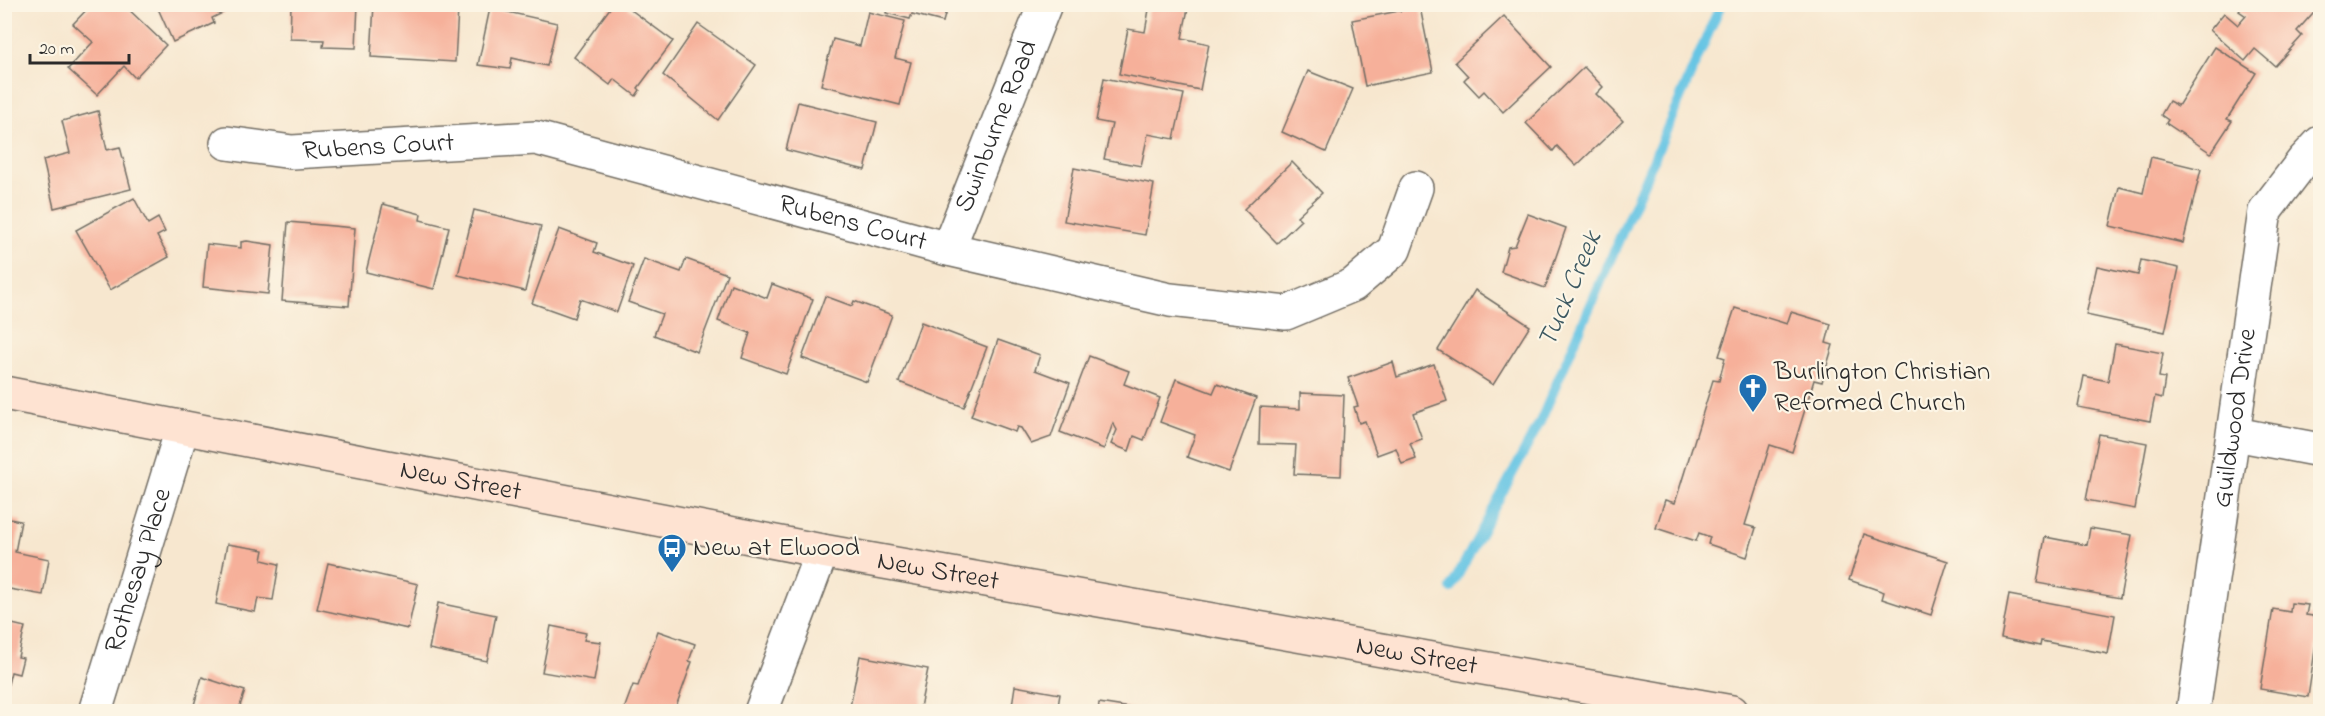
<svg xmlns="http://www.w3.org/2000/svg" width="2325" height="716" viewBox="0 0 2325 716" font-family="'Indie Flower',sans-serif">
<rect width="100%" height="100%" fill="#fcf5e5"/>
<filter id="ink" filterUnits="userSpaceOnUse"><feTurbulence type="fractalNoise" baseFrequency=".0167" numOctaves="2"/><feDisplacementMap in="SourceGraphic" scale="12" xChannelSelector="R" yChannelSelector="G"/><feConvolveMatrix kernelMatrix="1 2 1 2 8 2 1 2 1" color-interpolation-filters="sRGB"/></filter>
<filter id="wash" filterUnits="userSpaceOnUse"><feTurbulence type="fractalNoise" baseFrequency=".008" numOctaves="4" result="noise"/><feDisplacementMap in="SourceGraphic" scale="24" xChannelSelector="R" yChannelSelector="G"/><feGaussianBlur stdDeviation="1.35" result="paint"/><feColorMatrix in="noise" values="0 0 0 0 0 0 0 0 0 0 0 0 0 0 0 0 0 1.4 0 .05"/><feComposite in="paint" operator="in"/></filter>
<g filter="url(#wash)">
<rect width="100%" height="100%" fill="#f7e7cf"/>
<g fill="none" stroke-linecap="round" stroke-linejoin="round">
<!-- stream -->
<path stroke="#66c5e4" stroke-width="10" d="M1451,588L1540,422L1721,4"/>
</g>
<g id="blocks">
<!-- building -->
<g fill="#f6b09a">
<path d="M92,4H123L166,45L135,78L124,66L97,95L68,69L93,42L73,24Z"/>
<path d="M156,4H231L233,8L212,18L214,23L173,42Z"/>
<path d="M291,4H358L356,48L323,47L324,40L290,39Z"/>
<path d="M374,4L458,9L455,62L371,57Z"/>
<path d="M613,4H623L673,41L638,88L640,90L636,96L614,79L610,85L574,57Z"/>
<path d="M881,4H948L943,22L912,14L910,19L886,13L887,7Z"/>
<path d="M1150,4H1189L1182,38L1209,44L1200,90L1119,74L1128,29L1145,32Z"/>
<path d="M2244,5H2320L2297,31L2302,36L2275,66L2255,49L2245,61L2210,30L2224,13L2238,25L2246,16L2239,11Z"/>
<path d="M1420,7L1433,72L1365,86L1352,20Z"/>
<path d="M490,8L557,23L547,66L512,58L510,69L478,65Z"/>
<path d="M868,12L905,21L895,58L911,62L900,105L821,85L833,39L860,46Z"/>
<path d="M1504,16L1551,67L1503,112L1484,91L1479,96L1464,80L1468,76L1455,62Z"/>
<path d="M698,24L756,65L718,120L663,75Z"/>
<path d="M2215,47L2256,73L2227,119L2232,121L2211,153L2166,123L2168,120L2161,115L2169,101L2178,106Z"/>
<path d="M1584,67L1603,87L1596,94L1623,121L1576,166L1557,146L1553,151L1526,123Z"/>
<path d="M1308,71L1353,89L1326,152L1282,132Z"/>
<path d="M1104,78L1184,94L1174,139L1148,134L1141,166L1104,159L1112,124L1096,121Z"/>
<path d="M798,102L877,122L865,170L786,150Z"/>
<path d="M98,111L107,150L120,147L131,189L54,208L43,160L70,153L62,121Z"/>
<path d="M2151,157L2201,169L2183,243L2110,226L2119,187L2143,193Z"/>
<path d="M1292,162L1322,193L1297,216L1301,220L1277,243L1244,209Z"/>
<path d="M1074,168L1154,184L1145,235L1064,221Z"/>
<path d="M134,198L148,224L158,218L165,232L157,236L169,257L110,290L76,230Z"/>
<path d="M383,204L421,214L420,220L449,227L434,289L366,272Z"/>
<path d="M474,210L541,226L525,291L458,275Z"/>
<path d="M1528,214L1566,228L1545,288L1501,272L1508,247L1515,246Z"/>
<path d="M288,222L355,228L349,306L282,301Z"/>
<path d="M559,229L597,243L594,252L633,266L617,312L580,299L574,318L532,303Z"/>
<path d="M247,241L273,245L268,294L203,287L207,244L241,248V242Z"/>
<path d="M644,259L681,272L686,259L727,274L697,352L654,335L662,314L628,302Z"/>
<path d="M2141,260L2179,268L2165,332L2086,315L2097,266L2138,275Z"/>
<path d="M731,284L767,298L772,284L813,299L786,374L742,358L750,333L718,321Z"/>
<path d="M1475,290L1530,326L1493,385L1438,350Z"/>
<path d="M825,296L852,306L854,301L892,315L867,382L802,358Z"/>
<path d="M1735,308L1787,324L1791,312L1831,324L1826,343L1833,345L1822,382L1814,380L1792,452L1770,445L1745,525L1756,528L1747,557L1708,544L1710,537L1699,533L1696,541L1656,528L1665,500L1675,503L1713,380L1719,381L1725,358L1719,356Z"/>
<path d="M921,322L987,347L964,407L899,382Z"/>
<path d="M998,340L1040,355L1035,370L1070,383L1051,437L1031,444L1021,428L1017,427L1015,432L971,416Z"/>
<path d="M2115,344L2163,353L2159,377L2165,378L2162,398L2155,396L2150,421L2078,407L2084,376L2108,381Z"/>
<path d="M1089,356L1129,371L1124,384L1160,398L1144,440L1134,436L1129,451L1111,444L1117,430L1113,423L1104,449L1060,432Z"/>
<path d="M1393,362L1397,377L1434,364L1447,401L1413,413L1422,439L1410,443L1416,459L1402,464L1396,448L1377,455L1365,421L1359,423L1354,407L1358,406L1348,378Z"/>
<path d="M1176,379L1213,393L1217,384L1256,398L1229,472L1187,457L1195,435L1160,422Z"/>
<path d="M1300,393L1344,395L1341,476L1294,474L1296,445L1259,444L1260,407L1300,409Z"/>
<path d="M2099,434L2147,443L2135,509L2086,500Z"/>
<path d="M4,518L21,521L15,552L49,559L43,595L4,588Z"/>
<path d="M2090,528L2132,535L2120,598L2037,583L2045,537L2087,545Z"/>
<path d="M1864,534L1948,561L1931,615L1882,599L1884,592L1849,580Z"/>
<path d="M227,544L264,550L262,560L279,564L273,600L258,598L255,612L216,604Z"/>
<path d="M328,563L418,584L408,629L317,609Z"/>
<path d="M2009,595L2115,615L2108,654L2041,641L2040,646L2001,638Z"/>
<path d="M438,603L496,615L487,661L429,649Z"/>
<path d="M2291,603L2308,605L2306,615L2320,617L2308,697L2260,689L2273,609L2290,612Z"/>
<path d="M4,622L25,627L18,657L23,658L19,674L11,672L5,696Z"/>
<path d="M551,626L586,633L584,640L601,642L594,681L542,672Z"/>
<path d="M658,631L695,644L689,661L692,662L674,712H623L633,685L638,686Z"/>
<path d="M860,656L928,669L919,712L893,707L892,712H849Z"/>
<path d="M202,677L245,691L238,712H192Z"/>
<path d="M1015,686L1060,694L1057,712H1011Z"/>
<path d="M1099,703L1143,710V712H1098Z"/>
</g>
</g>
</g>
<g filter="url(#ink)">
<use href="#blocks" fill-opacity="0" stroke="#726d64" stroke-width="1.5"/>
<g fill="none" stroke-linecap="round" stroke-linejoin="round">
<!-- minor casing -->
<g stroke="#726d64" stroke-width="36">
<g id="minor">
<path id="s1" d="M227,143L292,152L536,138L948,249L1170,300L1286,313L1353,285L1394,250L1416,188"/>
<path id="s2" d="M948,249L1045,4"/>
<path d="M2235,434L2320,450"/>
<path id="s3" d="M95,712L182,429"/>
<path d="M761,712L822,551"/>
<path id="s4" d="M2193,712L2265,211L2304,160L2320,143"/>
</g>
</g>
<!-- secondary casing -->
<g stroke="#726d64" stroke-width="36">
<g id="secondary">
<path id="s5" d="M4,393L822,551L1732,712"/>
</g>
</g>
<!-- minor -->
<use href="#minor" stroke="#fff" stroke-width="33"/>
<!-- secondary -->
<use href="#secondary" stroke="#fee3d2" stroke-width="33"/>
</g>
</g>
<!-- icons -->
<defs>
<g id="church-pin" transform="scale(1.5)"><path d="M0 17L-7.5 6A9.5 9.5 0 1 1 7.5 6Z" fill="#1f6fb2" stroke="#fcf5e5"/><path d="M-1.2-6h2.4v3.5h3.3v2.4h-3.3V6h-2.4V-.1h-3.3v-2.4h3.3Z" fill="#fff"/></g>
<g id="bus-pin" transform="scale(1.5)"><path d="M0 17L-7.5 6A9.5 9.5 0 1 1 7.5 6Z" fill="#1f6fb2" stroke="#fcf5e5"/><path d="M-5-6H5V4H4V6H2V4H-2V6H-4V4H-5ZM-3.5-4V0h7V-4ZM-3.5 1.2v1.5H-2V1.2ZM2 1.2v1.5H3.5V1.2Z" fill="#fff"/></g>
</defs>
<g fill-rule="evenodd">
<use href="#church-pin" x="1753" y="388"/>
<use href="#bus-pin" x="672" y="548"/>
</g>
<g text-anchor="middle" dominant-baseline="central" stroke-width="4.5" stroke-linejoin="round" paint-order="stroke">
<!-- street labels -->
<g font-size="27" fill="#2b2b2b" stroke="#fcf5e5">
<text stroke="none"><textPath href="#s2" startOffset="132">Swinburne Road</textPath></text>
<text stroke="none"><textPath href="#s1" startOffset="152">Rubens Court</textPath></text>
<text stroke="none"><textPath href="#s1" startOffset="638">Rubens Court</textPath></text>
<text stroke="none"><textPath href="#s4" startOffset="297">Guildwood Drive</textPath></text>
<text stroke="none"><textPath href="#s5" startOffset="465">New Street</textPath></text>
<text stroke="none"><textPath href="#s3" startOffset="148">Rothesay Place</textPath></text>
<text stroke="none"><textPath href="#s5" startOffset="951">New Street</textPath></text>
<text stroke="none"><textPath href="#s5" startOffset="1437">New Street</textPath></text>
</g>
<!-- poi labels -->
<g font-size="27" fill="#2b2b2b" stroke="#fcf5e5" text-anchor="start">
<text x="1774" y="372">Burlington Christian<tspan x="1774" dy="31">Reformed Church</tspan></text>
<text x="693" y="548">New at Elwood</text>
</g>
<!-- water labels -->
<g font-size="28" font-style="italic" fill="#3d5962" stroke="#fcf5e5">
<text transform="translate(1571 290) rotate(-67)">Tuck Creek</text>
</g>
</g>
<!-- margin -->
<rect width="2325" height="716" fill="none" stroke="#fcf5e5" stroke-width="24"/>
<!-- scale -->
<path d="M30 54v9h99v-9" fill="none" stroke="#2b2b2b" stroke-width="3"/>
<text x="39" y="54" font-size="18" fill="#2b2b2b" stroke="#fcf5e5" stroke-width="4.5" paint-order="stroke">20 m</text>
</svg>
